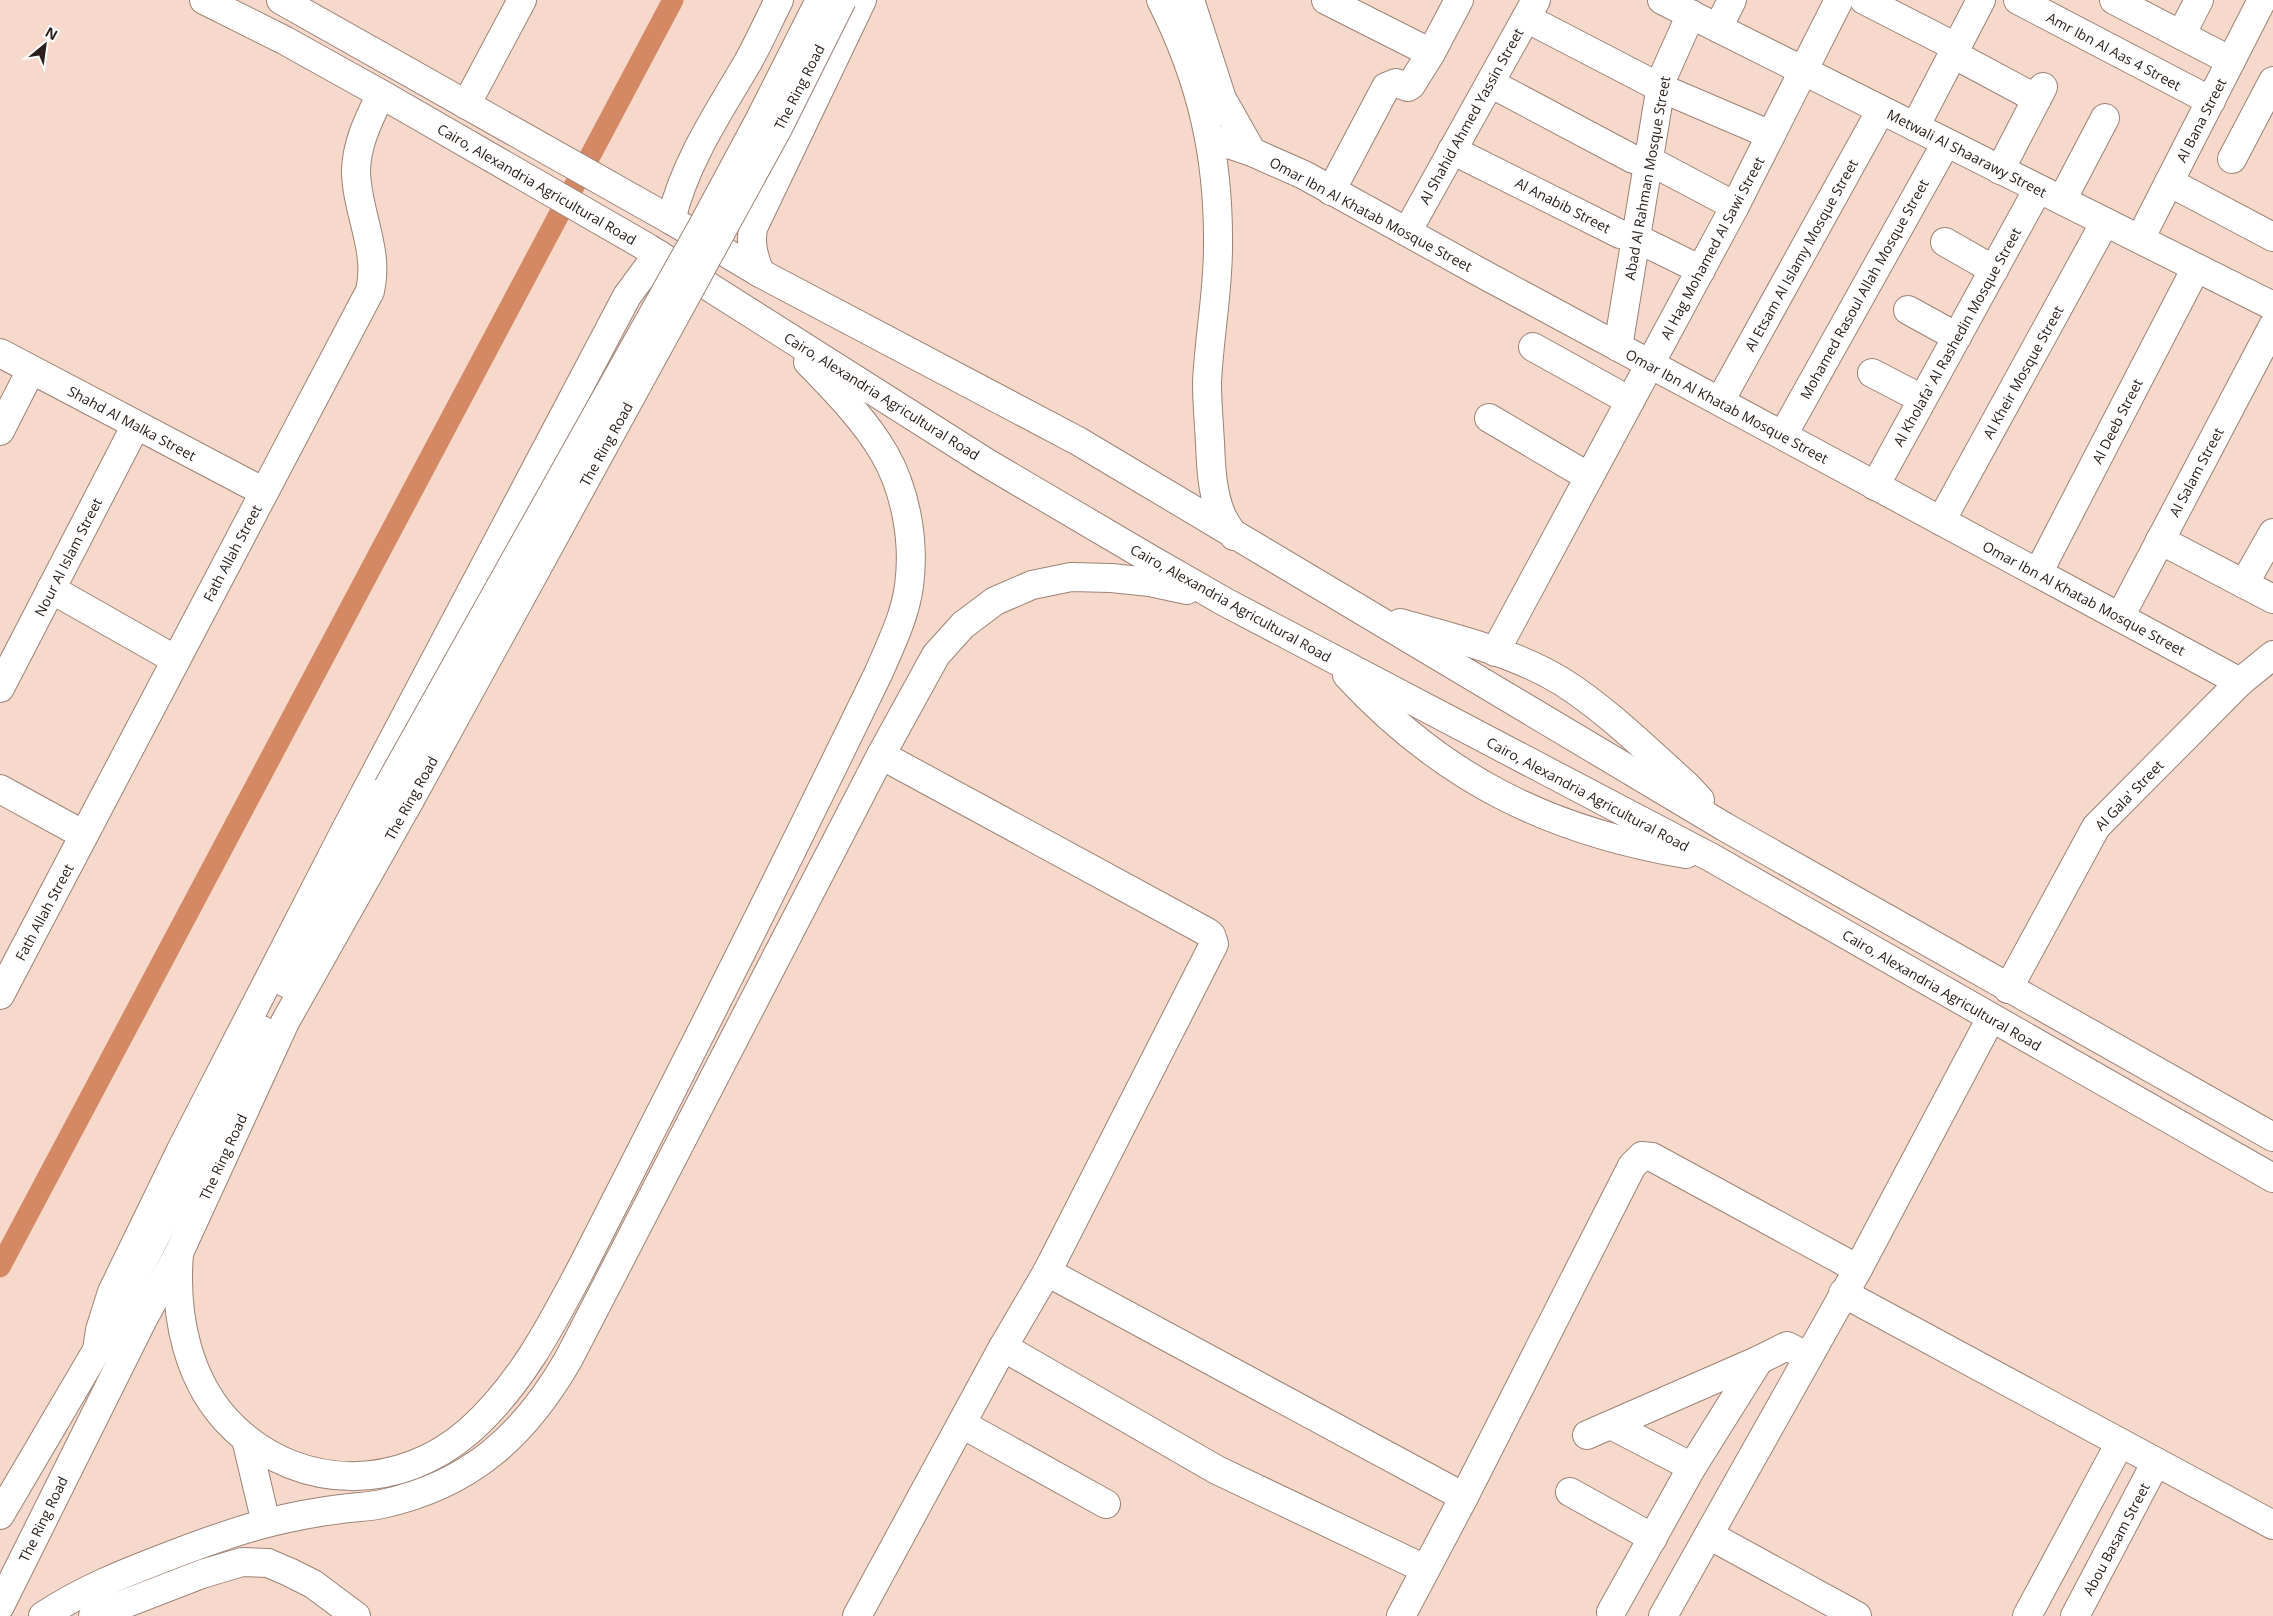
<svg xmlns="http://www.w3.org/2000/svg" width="2273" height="1616" viewBox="0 0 2273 1616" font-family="'Open Sans',sans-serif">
<rect width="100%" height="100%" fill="#f6d9ca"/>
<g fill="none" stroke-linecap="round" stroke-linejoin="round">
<!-- canal -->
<path stroke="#d48863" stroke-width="21" d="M0,1267L673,0"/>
<!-- minor casing -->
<g stroke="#9c8275" stroke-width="30">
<g id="minor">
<path d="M1190,0L1222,99L1252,152"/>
<path d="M1326,0L1431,53"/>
<path d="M1662,0L2273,306"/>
<path d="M1864,0L1956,47"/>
<path d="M2018,0L2211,101"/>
<path d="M2114,0L2231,61"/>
<path d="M1526,18L1661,88L1771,135"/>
<path d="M1718,28L1732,0"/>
<path d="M2181,35L2199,0"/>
<path d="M1953,54L2037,99"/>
<path d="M1490,83L1633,159L1648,160L1735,206"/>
<path d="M466,105L522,0"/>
<path d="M1915,127L1981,0"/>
<path d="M1211,138L1252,152L1304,175L1483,274L2240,682"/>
<path d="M1452,150L1620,234L1636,238L1701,270"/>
<path d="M2232,159L2273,81"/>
<path d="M2000,170L2043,87"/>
<path d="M2169,182L2273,237"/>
<path d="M1331,191L1386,87L1396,83L1408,87L1411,85L1431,53L1459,0"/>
<path d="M2062,200L2105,118"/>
<path d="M1407,232L1536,0"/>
<path d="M2140,239L2262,0"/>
<path d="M1945,242L1994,270"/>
<path d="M760,273C754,257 750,245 753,228L862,0"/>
<path d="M1908,310L1957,337"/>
<path d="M1533,347L1630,401"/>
<path d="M1618,347L1662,79L1691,14"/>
<path d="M0,353L264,492"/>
<path d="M1872,373L1922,399"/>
<path d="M1720,401L1881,110"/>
<path d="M1489,418L1589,477"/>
<path d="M0,431L31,370"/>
<path d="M1783,435L1946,143"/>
<path d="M1875,486L2038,189"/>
<path d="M1941,521L2105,222"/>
<path d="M2160,540L2273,599"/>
<path d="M2038,573L2196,268"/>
<path d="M2244,584L2273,533"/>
<path d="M51,589L176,660"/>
<path d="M2120,617L2273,326"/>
<path d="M1495,652L1735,206L1839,0"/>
<path d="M0,688L136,425"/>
<path d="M0,789L84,835"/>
<path d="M2008,989L2096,827L2240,682L2273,655"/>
<path d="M0,995L370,291C380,250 356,211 356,170C357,142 369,119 381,94"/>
<path d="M1047,1272L1464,1497"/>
<path d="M1843,1293L2273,1525"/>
<path d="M1003,1347L1217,1470L1425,1569"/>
<path d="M962,1424L1106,1504"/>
<path d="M1611,1425L1692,1467"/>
<path d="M1587,1435L1759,1360L1787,1346L1808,1357"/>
<path d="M1570,1492L1653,1538"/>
<path d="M1709,1535L1857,1616"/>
<path d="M1611,1612L1692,1467L1759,1360"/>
<path d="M93,1616L202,1574L242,1562L268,1563L289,1572L313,1584L356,1616"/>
<path d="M857,1616L1003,1347L1047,1272L1214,944L1211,935L1207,932L881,755"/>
<path d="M1401,1616L1464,1497L1632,1166L1642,1156L1652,1157L1858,1269"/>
<path d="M1663,1616L1858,1269L1991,1018"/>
<path d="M2027,1616L2120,1443"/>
<path d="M2075,1616L2156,1462"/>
</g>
</g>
<!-- major casing -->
<g stroke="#9c8275" stroke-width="30">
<g id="major">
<path d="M286,983L388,787"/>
<path d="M0,1515L97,1350L262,1030"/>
<path d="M0,1606L143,1319L179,1253L285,1022L410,800"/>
</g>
</g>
<!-- highway casing -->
<g stroke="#9c8275" stroke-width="30">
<g id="highway">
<path d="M204,0L284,40L381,94L648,248L987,463L1145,556L1225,602L1712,858L2273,1178"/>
<path d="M281,0L671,220L760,273L1078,441L1725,827L2273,1137"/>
<path d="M1161,0C1202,81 1219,157 1218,247C1218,293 1209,337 1207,383C1207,403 1209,423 1210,443C1211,467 1212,492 1221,514C1224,522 1230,529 1234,536"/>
<path d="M671,220C685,162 718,113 748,62C759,42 769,20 779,0"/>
<path d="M1400,623C1454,638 1513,652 1561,681C1607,710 1647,750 1687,786L1700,800"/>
<path d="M1347,675C1442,778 1549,831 1686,854"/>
<path d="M179,1253C174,1315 187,1384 235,1429C303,1492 400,1491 469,1431C521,1385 552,1324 584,1263C603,1226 622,1188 641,1151C722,992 801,833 879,672C891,644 905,616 909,586C915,542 906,491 884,453C864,419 835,390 808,362"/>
<path d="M97,1350L100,1330L112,1292L181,1150L345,831L627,296L658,254"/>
<path d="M246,1439L266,1523"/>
<path d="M43,1616C85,1588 130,1571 177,1553C206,1542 236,1531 267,1523C291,1517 316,1512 341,1509C355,1507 369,1507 382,1504C470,1485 524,1436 568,1360L881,755L936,655L963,625L995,601L1032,585L1071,577L1111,578L1150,582L1187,590"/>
</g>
</g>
<!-- minor -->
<use href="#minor" stroke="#fff" stroke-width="28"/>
<!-- major -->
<use href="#major" stroke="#fff" stroke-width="28"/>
<!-- highway -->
<use href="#highway" stroke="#fff" stroke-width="28"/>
<!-- major-bridge casing -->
<g stroke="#9c8275" stroke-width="30" stroke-linecap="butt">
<g id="major-bridge">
<path d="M388,787L702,227L760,119L820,0"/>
<path d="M410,800L778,128L842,0"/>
</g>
</g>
<!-- major-bridge -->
<use href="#major-bridge" stroke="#fff" stroke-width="28"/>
</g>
<g text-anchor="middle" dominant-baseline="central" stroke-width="4" stroke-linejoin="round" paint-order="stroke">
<!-- street labels -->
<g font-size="14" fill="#2b201b" stroke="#fff">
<text transform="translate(2114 51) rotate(28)">Amr Ibn Al Aas 4 Street</text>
<text transform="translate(799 87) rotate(-63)">The Ring Road</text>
<text transform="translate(1471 116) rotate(-61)">Al Shahid Ahmed Yassin Street</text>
<text transform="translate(2201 120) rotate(-63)">Al Bana Street</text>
<text transform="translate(1967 153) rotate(27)">Metwali Al Shaarawy Street</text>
<text transform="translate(1647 178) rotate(-80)">Abad Al Rahman Mosque Street</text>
<text transform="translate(537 184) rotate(30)">Cairo, Alexandria Agricultural Road</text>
<text transform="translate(1563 205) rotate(27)">Al Anabib Street</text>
<text transform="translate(1371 214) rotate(28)">Omar Ibn Al Khatab Mosque Street</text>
<text transform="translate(1712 248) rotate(-62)">Al Hag Mohamed Al Sawi Street</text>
<text transform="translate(1801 255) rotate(-61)">Al Etsam Al Islamy Mosque Street</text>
<text transform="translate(1864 289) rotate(-61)">Mohamed Rasoul Allah Mosque Street</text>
<text transform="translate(1957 337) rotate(-61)">Al Kholafa' Al Rashedin Mosque Street</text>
<text transform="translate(2023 372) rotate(-61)">Al Kheir Mosque Street</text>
<text transform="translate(882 396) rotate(32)">Cairo, Alexandria Agricultural Road</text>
<text transform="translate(1727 406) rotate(28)">Omar Ibn Al Khatab Mosque Street</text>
<text transform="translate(2117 421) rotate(-63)">Al Deeb Street</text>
<text transform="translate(132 423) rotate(28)">Shahd Al Malka Street</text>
<text transform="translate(606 444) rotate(-61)">The Ring Road</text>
<text transform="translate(2196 472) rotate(-62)">Al Salam Street</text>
<text transform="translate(232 553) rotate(-62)">Fath Allah Street</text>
<text transform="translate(68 557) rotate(-63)">Nour Al Islam Street</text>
<text transform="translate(2084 598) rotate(28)">Omar Ibn Al Khatab Mosque Street</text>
<text transform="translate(1231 603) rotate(29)">Cairo, Alexandria Agricultural Road</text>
<text transform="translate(1588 794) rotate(28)">Cairo, Alexandria Agricultural Road</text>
<text transform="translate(2129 795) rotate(-46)">Al Gala' Street</text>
<text transform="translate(411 798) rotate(-61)">The Ring Road</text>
<text transform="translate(44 912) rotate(-62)">Fath Allah Street</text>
<text transform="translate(1942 990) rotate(30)">Cairo, Alexandria Agricultural Road</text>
<text transform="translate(223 1157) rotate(-65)">The Ring Road</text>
<text transform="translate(43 1519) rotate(-64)">The Ring Road</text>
<text transform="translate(2116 1539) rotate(-62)">Abou Basam Street</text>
</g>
</g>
<!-- north arrow -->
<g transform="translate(45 45) rotate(29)" stroke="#ffffff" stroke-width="4" paint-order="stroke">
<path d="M0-4L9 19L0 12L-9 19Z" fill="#2b201b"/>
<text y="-8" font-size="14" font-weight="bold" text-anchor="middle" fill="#2b201b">N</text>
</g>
</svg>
